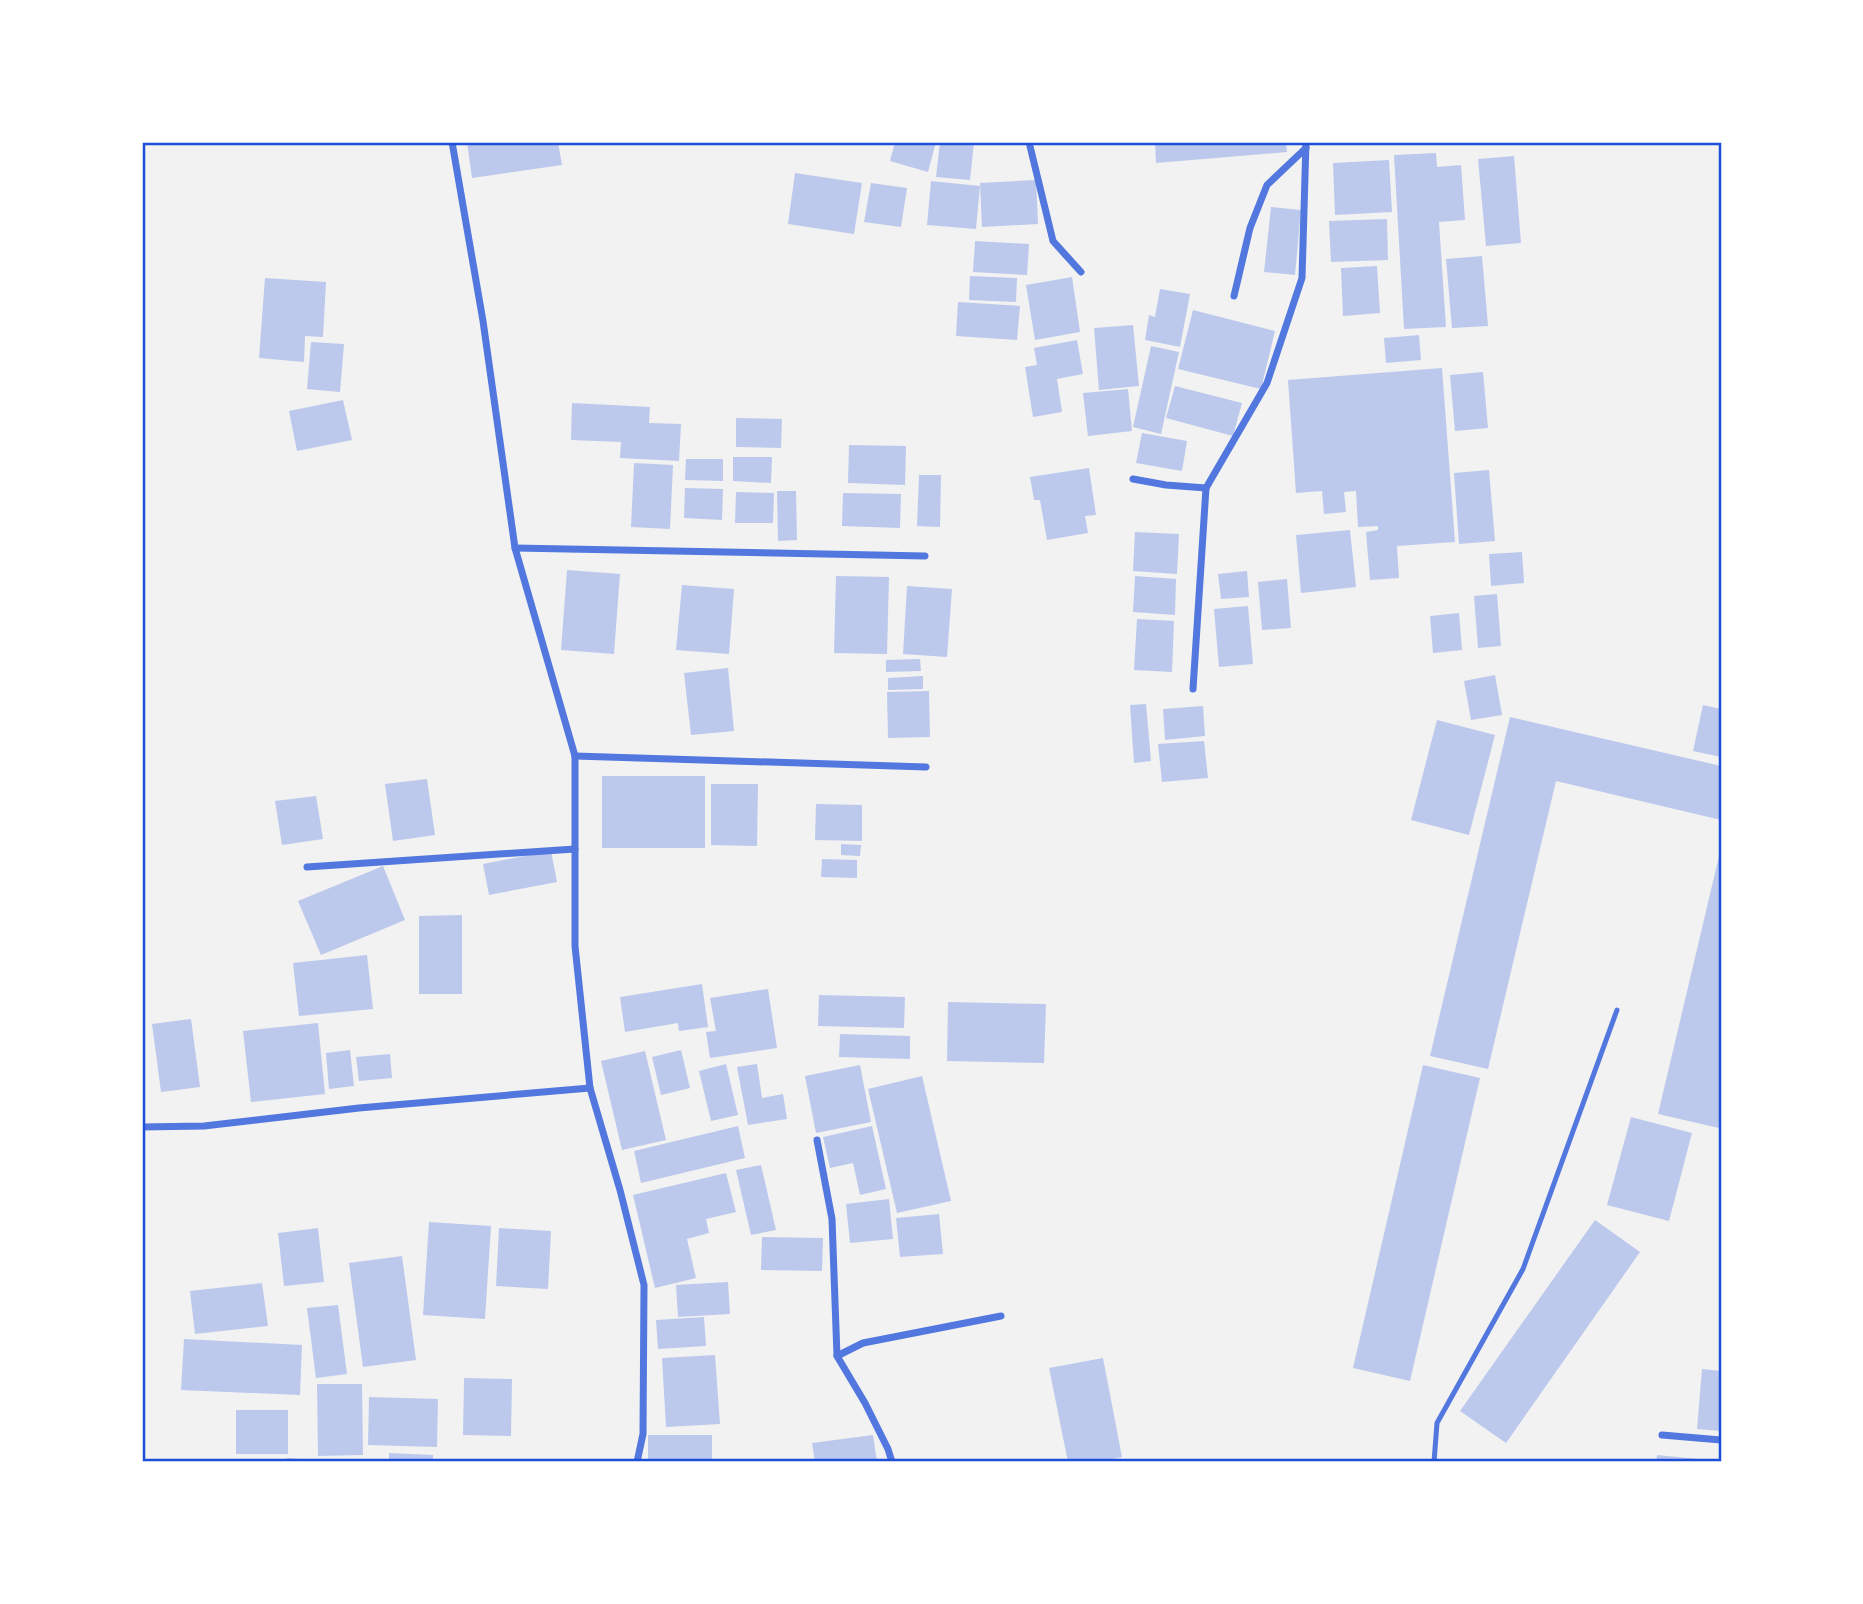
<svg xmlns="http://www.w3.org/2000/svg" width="1863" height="1604" viewBox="0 0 1863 1604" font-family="'Zilla Slab',serif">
<rect width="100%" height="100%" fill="#f2f2f2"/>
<!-- building -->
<g fill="#bdc9ec">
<path d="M467,142H558L562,165L472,178Z"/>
<path d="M895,142H936L928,172L890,161Z"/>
<path d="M940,142H974L970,180L936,177Z"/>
<path d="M1155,142H1286L1287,152L1156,163Z"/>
<path d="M1436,153L1437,167L1461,165L1465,220L1439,222L1446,327L1404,329L1394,155Z"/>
<path d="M1514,156L1521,243L1486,246L1478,159Z"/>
<path d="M1389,160L1392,212L1335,215L1333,163Z"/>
<path d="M795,173L862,183L854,234L788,224Z"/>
<path d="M1036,180L1038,224L982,227L980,183Z"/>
<path d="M931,181L980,186L976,229L927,225Z"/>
<path d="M871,183L907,188L901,227L864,222Z"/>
<path d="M1271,207L1301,210L1295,275L1264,272Z"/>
<path d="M1387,219L1388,260L1331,262L1329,221Z"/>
<path d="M975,241L1029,244L1027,275L973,272Z"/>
<path d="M1482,256L1488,326L1452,328L1446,259Z"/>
<path d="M1377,266L1380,313L1343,316L1341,268Z"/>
<path d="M970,276L1017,278L1016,302L969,300Z"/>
<path d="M1072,277L1080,332L1035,340L1026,285Z"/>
<path d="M265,278L326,282L323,337L305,336L304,362L259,358Z"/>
<path d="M1160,289L1190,294L1180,347L1145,340L1149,315L1155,317Z"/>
<path d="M958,302L1020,306L1017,340L956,336Z"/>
<path d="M1193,310L1275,331L1261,389L1178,369Z"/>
<path d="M1133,325L1139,386L1099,390L1094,328Z"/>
<path d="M1419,335L1421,360L1386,363L1384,338Z"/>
<path d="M1077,340L1083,374L1057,379L1062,412L1033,417L1025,367L1037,365L1034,348Z"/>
<path d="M311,342L344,344L340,392L307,389Z"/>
<path d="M1151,346L1179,352L1161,434L1133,427Z"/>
<path d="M1442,368L1455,542L1397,546L1399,578L1370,580L1366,532L1378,530V526L1358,527L1356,491L1344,492L1346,512L1324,514L1322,491L1296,493L1288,380Z"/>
<path d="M1483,372L1488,428L1455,431L1450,375Z"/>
<path d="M1175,386L1242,403L1233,436L1166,418Z"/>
<path d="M1128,389L1132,431L1088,436L1083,393Z"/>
<path d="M343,400L352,440L297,451L289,411Z"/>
<path d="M572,403L650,407L649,423L681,424L679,461L620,458L621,442L571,440Z"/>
<path d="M736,418L782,419L781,448L736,447Z"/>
<path d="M1142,433L1187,441L1182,471L1136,463Z"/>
<path d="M849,445L906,446L905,485L848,483Z"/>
<path d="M733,457H772L771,483L733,481Z"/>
<path d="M686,459H723V481L685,480Z"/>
<path d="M634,463L673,465L670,529L631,527Z"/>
<path d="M1089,468L1096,515L1085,516L1088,533L1047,540L1040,500H1034L1030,477Z"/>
<path d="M1489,470L1495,541L1459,544L1454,473Z"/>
<path d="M919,475H941L940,527L917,526Z"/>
<path d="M685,488L723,489L722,520L684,518Z"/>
<path d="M777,491H796L797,540L778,541Z"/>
<path d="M736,492L774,493L773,523H735Z"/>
<path d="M843,493L901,494L900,528L842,526Z"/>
<path d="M1350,530L1356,587L1301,593L1296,535Z"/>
<path d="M1135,532L1179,534L1177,574L1133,571Z"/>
<path d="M1522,552L1524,583L1491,586L1489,554Z"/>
<path d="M567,570L620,574L614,654L561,650Z"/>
<path d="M1247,571L1249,597L1221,599L1218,574Z"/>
<path d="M836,576L889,577L887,654L834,653Z"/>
<path d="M1135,576L1176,579L1175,615L1133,612Z"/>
<path d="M1287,579L1291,628L1262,630L1258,582Z"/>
<path d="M682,585L734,589L729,654L676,650Z"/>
<path d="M907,586L952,589L947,657L903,654Z"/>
<path d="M1497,594L1501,646L1478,648L1474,596Z"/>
<path d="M1248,606L1253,664L1219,667L1214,609Z"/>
<path d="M1459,613L1462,650L1433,653L1430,616Z"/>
<path d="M1137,619L1174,621L1172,672L1134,670Z"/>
<path d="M920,659L921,671L886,672V660Z"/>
<path d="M728,668L734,731L691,735L684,673Z"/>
<path d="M1495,675L1502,715L1471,720L1464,681Z"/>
<path d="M923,676V689L888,690V678Z"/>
<path d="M929,691L930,737L888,738L887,692Z"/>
<path d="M1146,704L1151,761L1134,763L1130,705Z"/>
<path d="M1703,705L1721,709V757L1693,751Z"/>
<path d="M1203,706L1205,736L1165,740L1163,709Z"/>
<path d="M1510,717L1721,766V820L1556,781L1488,1069L1430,1056Z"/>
<path d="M1437,720L1495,735L1469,835L1411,820Z"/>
<path d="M1204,741L1208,778L1162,782L1158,744Z"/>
<rect x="602" y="776" width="103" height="72"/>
<path d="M427,779L435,835L393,841L385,784Z"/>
<path d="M711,784H758L757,846L711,845Z"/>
<path d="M316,796L323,839L282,845L275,801Z"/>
<path d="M816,804L862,805V841L815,840Z"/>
<path d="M841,844L861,845L860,856L841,855Z"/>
<path d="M551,851L557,882L489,895L483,864Z"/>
<path d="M1720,852L1721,1118L1719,1128L1658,1114Z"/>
<path d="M822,859L857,860V878L821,877Z"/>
<path d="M383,866L405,920L321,955L298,901Z"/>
<path d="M462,915V994H419V916Z"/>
<path d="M367,955L373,1009L299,1016L293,963Z"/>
<path d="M702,984L708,1027L679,1031L678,1023L625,1032L620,997Z"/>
<path d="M768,989L777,1048L710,1058L706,1032L716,1031L710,998Z"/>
<path d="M819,995L905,997L904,1028L818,1026Z"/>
<path d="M948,1002L1046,1004L1044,1063L947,1061Z"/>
<path d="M191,1019L200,1087L161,1092L152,1024Z"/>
<path d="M318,1023L325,1094L251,1102L243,1031Z"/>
<path d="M840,1034L910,1036V1059L839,1057Z"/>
<path d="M350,1050L354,1086L329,1089L326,1053Z"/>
<path d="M681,1050L690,1088L661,1095L652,1057Z"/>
<path d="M645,1051L666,1140L622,1150L601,1061Z"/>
<path d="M390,1054L392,1078L359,1081L356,1057Z"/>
<path d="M726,1064L738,1115L711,1121L699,1071Z"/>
<path d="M757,1064L762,1098L783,1094L787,1119L748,1125L737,1067Z"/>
<path d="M860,1065L871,1122L816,1133L805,1076Z"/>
<path d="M1423,1065L1480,1078L1410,1381L1353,1368Z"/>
<path d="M922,1076L951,1201L897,1213L868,1089Z"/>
<path d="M1631,1117L1692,1133L1669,1221L1607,1205Z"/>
<path d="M738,1126L745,1158L641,1183L634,1151Z"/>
<path d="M872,1126L886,1189L860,1195L853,1163L830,1168L823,1137Z"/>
<path d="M761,1165L776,1230L751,1235L736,1170Z"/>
<path d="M726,1173L736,1212L706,1219L709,1233L687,1239L696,1278L655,1288L633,1195Z"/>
<path d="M889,1199L893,1239L850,1243L846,1204Z"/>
<path d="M939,1214L943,1254L900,1257L896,1218Z"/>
<path d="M1595,1220L1640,1252L1506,1443L1460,1411Z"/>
<path d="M429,1222L491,1226L485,1319L423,1315Z"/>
<path d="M318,1228L324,1282L284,1286L278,1233Z"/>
<path d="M499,1228L551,1231L548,1289L496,1286Z"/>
<path d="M762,1237L823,1238L822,1271L761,1270Z"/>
<path d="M402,1256L416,1360L363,1367L349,1263Z"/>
<path d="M728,1282L730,1314L678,1317L676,1285Z"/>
<path d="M262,1283L268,1326L195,1334L190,1291Z"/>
<path d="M338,1305L347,1374L316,1378L307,1308Z"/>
<path d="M704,1317L706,1346L658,1349L656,1320Z"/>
<path d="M184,1339L302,1345L300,1395L181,1390Z"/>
<path d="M715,1355L720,1424L666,1427L662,1358Z"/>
<path d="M1103,1358L1122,1457L1097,1462H1068L1049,1368Z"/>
<path d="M1702,1369L1721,1371V1431L1697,1429Z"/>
<path d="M464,1378L512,1379L511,1436L463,1435Z"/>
<path d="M317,1384H362L363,1455L318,1456Z"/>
<path d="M369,1397L438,1399L437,1447L368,1445Z"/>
<rect x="236" y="1410" width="52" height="44"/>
<rect x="648" y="1435" width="64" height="27"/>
<path d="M873,1435L877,1462H815L812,1443Z"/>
<path d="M389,1453L433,1455V1462H389Z"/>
<path d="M1657,1455L1698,1459V1462H1656Z"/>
<path d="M287,1458L316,1460L315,1462H287Z"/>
</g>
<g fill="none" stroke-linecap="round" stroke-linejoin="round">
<!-- service -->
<path stroke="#5277de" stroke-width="5" d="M1434,1462L1437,1423L1523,1269L1617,1010"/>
<!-- minor -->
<g stroke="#5277de" stroke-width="7">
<path d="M452,142L483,321L515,548L575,756V946L590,1088L620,1190L644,1285L643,1434L637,1462"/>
<path d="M1029,142L1053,241L1081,272"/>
<path d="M1234,296L1250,228L1267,185L1306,148"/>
<path d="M1133,479L1166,485L1206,488L1267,383L1302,278L1306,142"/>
<path d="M515,548L925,556"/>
<path d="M1193,689L1206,488"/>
<path d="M575,756L926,767"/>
<path d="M307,867L575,849"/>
<path d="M142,1127L204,1126L359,1108L590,1088"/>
<path d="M817,1140L832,1219L837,1356L865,1403L888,1449L892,1462"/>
<path d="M837,1356L863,1343L1001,1316"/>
<path d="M1662,1435L1721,1440"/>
</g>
</g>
<!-- border -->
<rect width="1863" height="1604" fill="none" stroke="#ffffff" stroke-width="287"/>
<rect x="144" y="144" width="1576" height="1316" fill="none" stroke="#1d4ed8" stroke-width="2.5"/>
</svg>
